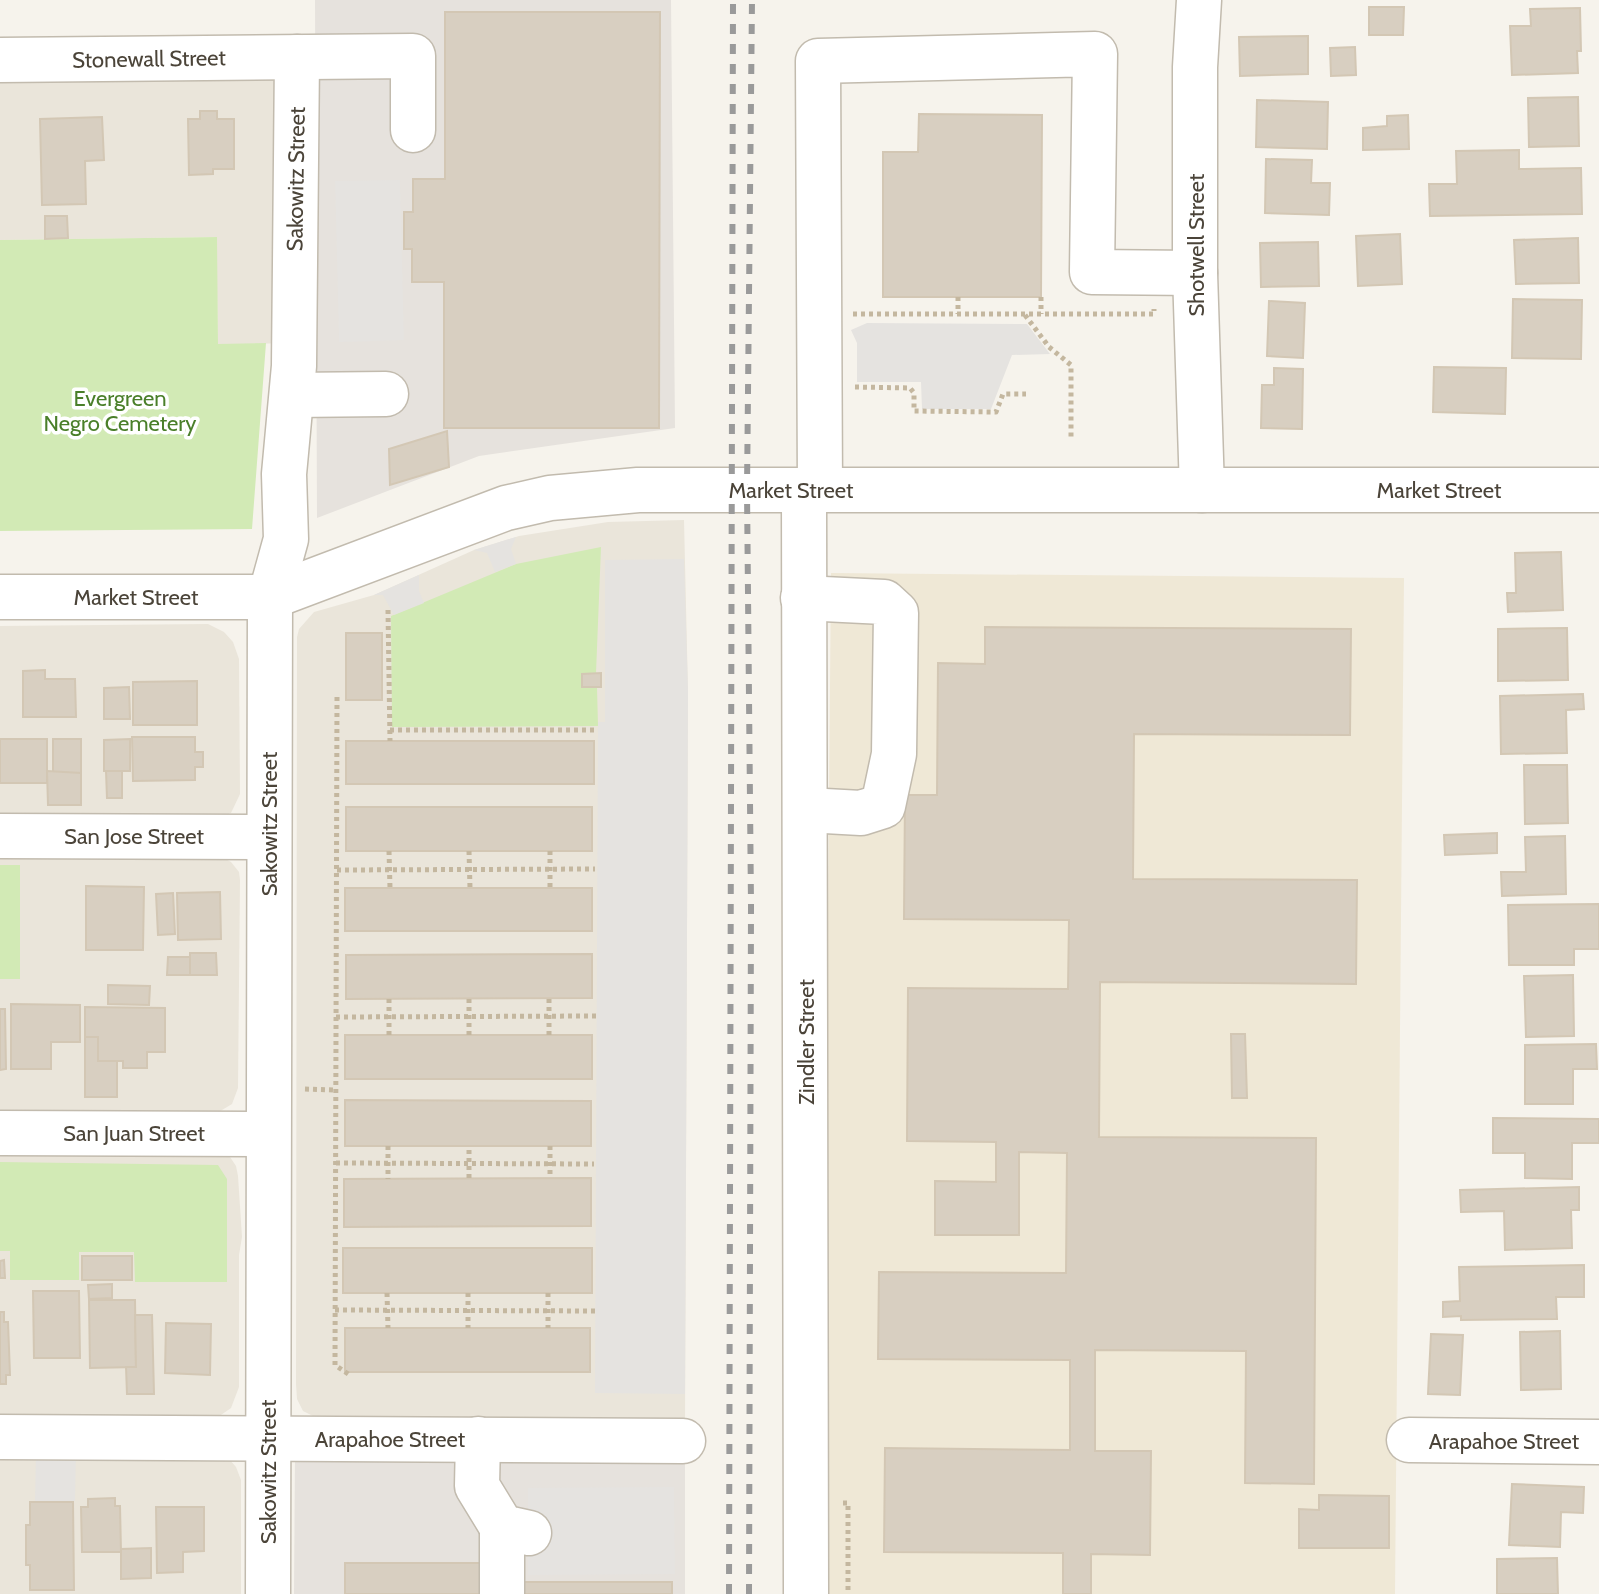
<svg xmlns="http://www.w3.org/2000/svg" width="1599" height="1594" viewBox="0 0 1599 1594" font-family="Cabin,sans-serif">
<rect width="100%" height="100%" fill="#f6f3ec"/>
<!-- residential -->
<g fill="#eae5da">
<path d="M281,67L282,343L218,345L216,237L0,240V71Z"/>
<path d="M684,520L688,692L685,1423L332,1420L315,1417L303,1411L297,1399L296,1384L297,637L299,629L314,612L374,595L474,550L519,536L608,522Z"/>
<path d="M208,624L224,632L233,642L239,659L240,794L231,813L223,816L0,819V626Z"/>
<path d="M0,857H222L231,862L239,872L240,880L238,1088L232,1104L217,1113L0,1112Z"/>
<path d="M0,1151L220,1152L230,1157L236,1166L238,1176L242,1237L239,1255V1387L231,1408L218,1417L204,1418L0,1415Z"/>
<path d="M0,1457L229,1459L236,1467L241,1480V1594H0Z"/>
</g>
<!-- industrial -->
<g fill="#e6e2dd">
<path d="M315,0H671L675,428L479,456L317,518Z"/>
<path d="M295,1452L685,1457V1594H294Z"/>
</g>
<!-- education -->
<path fill="#efe8d6" d="M831,573L1404,578L1395,1594H822Z"/>
<!-- green -->
<g fill="#d2eab5">
<path d="M217,237L218,344L266,343L252,529L0,531V240Z"/>
<path d="M601,547L596,673L582,674V687H597L598,726L392,727L391,616L516,564Z"/>
<rect x="0" y="865" width="20" height="114"/>
<path d="M0,1162L218,1165L227,1179V1282H135L134,1252H79V1280H10V1251H0Z"/>
</g>
<!-- parking -->
<g fill="#e5e3e0">
<path d="M400,180L404,340L339,342L335,181Z"/>
<path d="M867,323L1027,324L1050,354L1012,355L991,409H922L921,382H857V343L851,330Z"/>
<path d="M516,537L511,549L516,564L495,572L487,553L474,550Z"/>
<path d="M684,559L688,692L685,1394L595,1393L598,722H605V560Z"/>
<path d="M419,575V591L424,603L394,615L383,595H374Z"/>
<path d="M36,1452L76,1453L75,1501H35Z"/>
<path d="M674,1487L675,1574L528,1575V1488Z"/>
</g>
<!-- building -->
<g fill="#d8cfc1" stroke="#d3c7b4" stroke-width="2">
<path d="M1369,7H1404L1403,35H1369Z"/>
<path d="M1580,8L1581,51H1577L1578,73L1512,75L1510,26H1531L1530,9Z"/>
<path d="M445,12H660L659,428H444V282H412V249H404V212H413V179H445Z"/>
<path d="M1308,36V74L1240,76L1239,37Z"/>
<path d="M1355,47L1356,75L1331,76L1330,48Z"/>
<path d="M1578,97L1579,146L1529,147L1528,98Z"/>
<path d="M1257,100L1328,102L1327,149L1256,147Z"/>
<path d="M200,111H217V119H234V169H213V174L189,175L188,119H200Z"/>
<path d="M919,114L1042,115L1041,297H883V152H918Z"/>
<path d="M1408,115L1409,149L1363,150V128L1387,126V116Z"/>
<path d="M102,117L104,160L85,161L86,204L42,205L40,119Z"/>
<path d="M1519,150V169L1581,168L1582,214L1430,216L1429,184H1457L1456,151Z"/>
<path d="M1266,159L1312,160L1311,183H1330L1329,215L1265,213Z"/>
<path d="M45,216H67L68,238L45,239Z"/>
<path d="M1400,234L1402,284L1358,286L1356,236Z"/>
<path d="M1578,238L1579,283L1516,284L1514,240Z"/>
<path d="M1318,242L1319,286L1261,287L1260,243Z"/>
<path d="M1513,299L1582,300L1581,359L1512,358Z"/>
<path d="M1269,301L1305,303L1303,358L1267,356Z"/>
<path d="M1434,367L1506,368L1505,414L1433,412Z"/>
<path d="M1274,368L1303,369L1302,429L1261,428L1262,385H1274Z"/>
<path d="M447,431L449,467L390,485L389,449Z"/>
<path d="M1561,552L1563,610L1508,612L1507,593H1516L1515,553Z"/>
<path d="M985,627L1351,629L1350,735L1134,734L1133,879L1357,880L1356,984L1100,982L1099,1137L1316,1138L1314,1484L1245,1483L1246,1351L1095,1350V1451H1151L1150,1555L1091,1554V1594H1063V1553L884,1552L885,1448L1070,1450V1360L878,1359L879,1272L1066,1273L1067,1153L1019,1152V1235H935V1181L996,1182V1142L907,1141L908,988L1068,989L1069,920L904,919L905,795H937L938,663L985,664Z"/>
<path d="M1567,628L1568,680L1498,681V629Z"/>
<rect x="346" y="633" width="36" height="67"/>
<path d="M45,670V679H75L76,717H23V671Z"/>
<path d="M601,673V687H582V674Z"/>
<path d="M197,681V725H133V682Z"/>
<path d="M129,687L130,719H104V688Z"/>
<path d="M1583,694L1584,709L1566,710L1567,753L1501,754L1500,696Z"/>
<path d="M132,737H195V752H203V767H195V780L133,781Z"/>
<rect x="0" y="739" width="47" height="44"/>
<rect x="53" y="739" width="28" height="34"/>
<path d="M130,739V771H104V740Z"/>
<rect x="346" y="741" width="248" height="43"/>
<path d="M1524,765H1567L1568,823L1525,824Z"/>
<path d="M47,771L81,773V805H48Z"/>
<path d="M106,771H122V798H107Z"/>
<rect x="346" y="807" width="246" height="44"/>
<path d="M1497,833V853L1445,855L1444,835Z"/>
<path d="M1565,836L1566,894L1502,896L1501,872H1526L1525,837Z"/>
<path d="M86,886L144,887L143,950H86Z"/>
<rect x="345" y="888" width="247" height="43"/>
<path d="M220,892L221,939L178,940L177,893Z"/>
<path d="M173,893L175,934L158,935L156,894Z"/>
<path d="M1599,904V949H1574V965H1509L1508,905Z"/>
<path d="M190,953H216L217,975H190Z"/>
<path d="M592,954V998L346,999V955Z"/>
<path d="M168,957H190V975H167Z"/>
<path d="M1573,975L1574,1036L1526,1037L1524,976Z"/>
<path d="M108,985L150,986L149,1005L108,1004Z"/>
<path d="M11,1004L80,1005V1042H51V1069H11Z"/>
<path d="M85,1007L165,1008V1052H147V1068H123V1061H98V1037H85Z"/>
<path d="M0,1009H5L6,1069L0,1070Z"/>
<path d="M1231,1034H1245L1247,1098H1232Z"/>
<rect x="345" y="1035" width="247" height="44"/>
<path d="M85,1037H98V1061H117V1097H85Z"/>
<path d="M1596,1044L1597,1069H1573V1104H1525V1045Z"/>
<path d="M345,1100L591,1101V1146H345Z"/>
<path d="M1493,1118L1599,1119V1143H1572V1179L1525,1178V1153H1493Z"/>
<path d="M591,1178V1226L344,1227V1179Z"/>
<path d="M1579,1187V1210H1571L1572,1248L1505,1250L1504,1211L1461,1212L1460,1190Z"/>
<rect x="343" y="1248" width="249" height="45"/>
<rect x="82" y="1256" width="50" height="24"/>
<path d="M4,1260L5,1278H0V1261Z"/>
<path d="M1584,1265V1297H1556L1557,1319L1461,1320V1316L1443,1317V1302L1460,1301L1459,1267Z"/>
<path d="M112,1284V1298L89,1299L88,1285Z"/>
<path d="M33,1291H79L80,1358H34Z"/>
<path d="M89,1300H135L136,1367L90,1368Z"/>
<path d="M0,1312H4V1322H8L10,1375H6V1384H0Z"/>
<path d="M135,1315H152L154,1394H127L126,1367H136Z"/>
<path d="M166,1323L211,1324L210,1375L165,1373Z"/>
<rect x="345" y="1328" width="245" height="44"/>
<path d="M1560,1331L1561,1389L1521,1390L1520,1332Z"/>
<path d="M1431,1334L1463,1335L1460,1395L1428,1394Z"/>
<path d="M1512,1484L1584,1487L1583,1513L1561,1512L1560,1547L1509,1545Z"/>
<path d="M1319,1495L1389,1496V1548H1299V1509L1319,1510Z"/>
<path d="M115,1498V1506H120L121,1552H82L81,1507H88V1499Z"/>
<path d="M30,1502H73L74,1590H30V1565H26V1525H30Z"/>
<path d="M156,1507H204V1551L183,1552V1572L157,1573Z"/>
<path d="M151,1548V1578L121,1579V1549Z"/>
<path d="M1557,1558L1558,1594H1497V1559Z"/>
<rect x="345" y="1563" width="135" height="31"/>
<rect x="523" y="1582" width="149" height="12"/>
</g>
<g fill="none" stroke-linecap="round" stroke-linejoin="round">
<!-- minor casing -->
<g stroke="#c2bbae" stroke-width="47">
<g id="minor">
<path d="M1199,0L1195,67V273L1202,490"/>
<path d="M0,60L413,56V130"/>
<path d="M293,395L386,394"/>
<path d="M804,490L806,1594"/>
<path d="M820,490L818,61L1095,54L1092,272L1195,273"/>
<path d="M0,597H270L506,508L550,498L638,490H1599"/>
<path d="M803,598L884,602L896,613L894,754L883,806L861,813L807,810"/>
<path d="M0,836L269,837"/>
<path d="M0,1133L267,1134"/>
<path d="M0,1437L683,1441"/>
<path d="M478,1439L477,1486L502,1527L529,1533"/>
<path d="M1409,1440L1599,1442"/>
<path d="M502,1527V1594"/>
<path d="M268,1594L270,597L286,539L284,474L294,366L297,57"/>
</g>
</g>
<!-- path -->
<g stroke="#c4b79f" stroke-width="5" stroke-dasharray="4 4" stroke-linecap="butt">
<path d="M958,297V314"/>
<path d="M1041,297V314"/>
<path d="M853,314H1154V309"/>
<path d="M1025,315L1049,347L1071,365V439"/>
<path d="M855,387L910,388L914,393V411L996,412L1003,394H1026"/>
<path d="M388,610L390,741"/>
<path d="M337,697L335,1365L351,1376"/>
<path d="M390,730H596"/>
<path d="M389,851L390,888"/>
<path d="M469,851L470,888"/>
<path d="M550,851V888"/>
<path d="M337,870L595,869"/>
<path d="M389,999V1035"/>
<path d="M469,999V1035"/>
<path d="M336,1017L596,1016"/>
<path d="M549,1035V998"/>
<path d="M305,1089L336,1090"/>
<path d="M388,1146V1179"/>
<path d="M550,1146V1178"/>
<path d="M336,1163L594,1164"/>
<path d="M469,1178V1146"/>
<path d="M387,1293L388,1328"/>
<path d="M468,1293V1328"/>
<path d="M548,1293V1328"/>
<path d="M335,1310L596,1311"/>
<path d="M843,1503H848V1594"/>
</g>
<!-- minor -->
<use href="#minor" stroke="#fff" stroke-width="44"/>
<!-- rail -->
<g stroke="#9a9a9a" stroke-width="6" stroke-dasharray="10 10" stroke-linecap="butt">
<path d="M729,1594L733,0"/>
<path d="M749,1594L751,905L747,490L752,0"/>
</g>
</g>
<g text-anchor="middle" dominant-baseline="central" stroke-width="7" stroke-linejoin="round" paint-order="stroke">
<!-- street labels -->
<g font-size="22" fill="#4b4439" stroke="#fff">
<text transform="translate(149 59) rotate(-1)">Stonewall Street</text>
<text transform="translate(296 179) rotate(-89)">Sakowitz Street</text>
<text transform="translate(1196 245) rotate(-90)">Shotwell Street</text>
<text x="791" y="490">Market Street</text>
<text x="1439" y="490">Market Street</text>
<text x="136" y="597">Market Street</text>
<text transform="translate(269 824) rotate(-90)">Sakowitz Street</text>
<text x="134" y="836">San Jose Street</text>
<text transform="translate(806 1042) rotate(-90)">Zindler Street</text>
<text x="134" y="1133">San Juan Street</text>
<text x="390" y="1439">Arapahoe Street</text>
<text x="1504" y="1441">Arapahoe Street</text>
<text transform="translate(268 1472) rotate(-90)">Sakowitz Street</text>
</g>
<!-- park labels -->
<g font-size="22" fill="#4a7f2a" stroke="#fff">
<text x="120" y="398">Evergreen<tspan x="120" dy="25">Negro Cemetery</tspan></text>
</g>
</g>
</svg>
